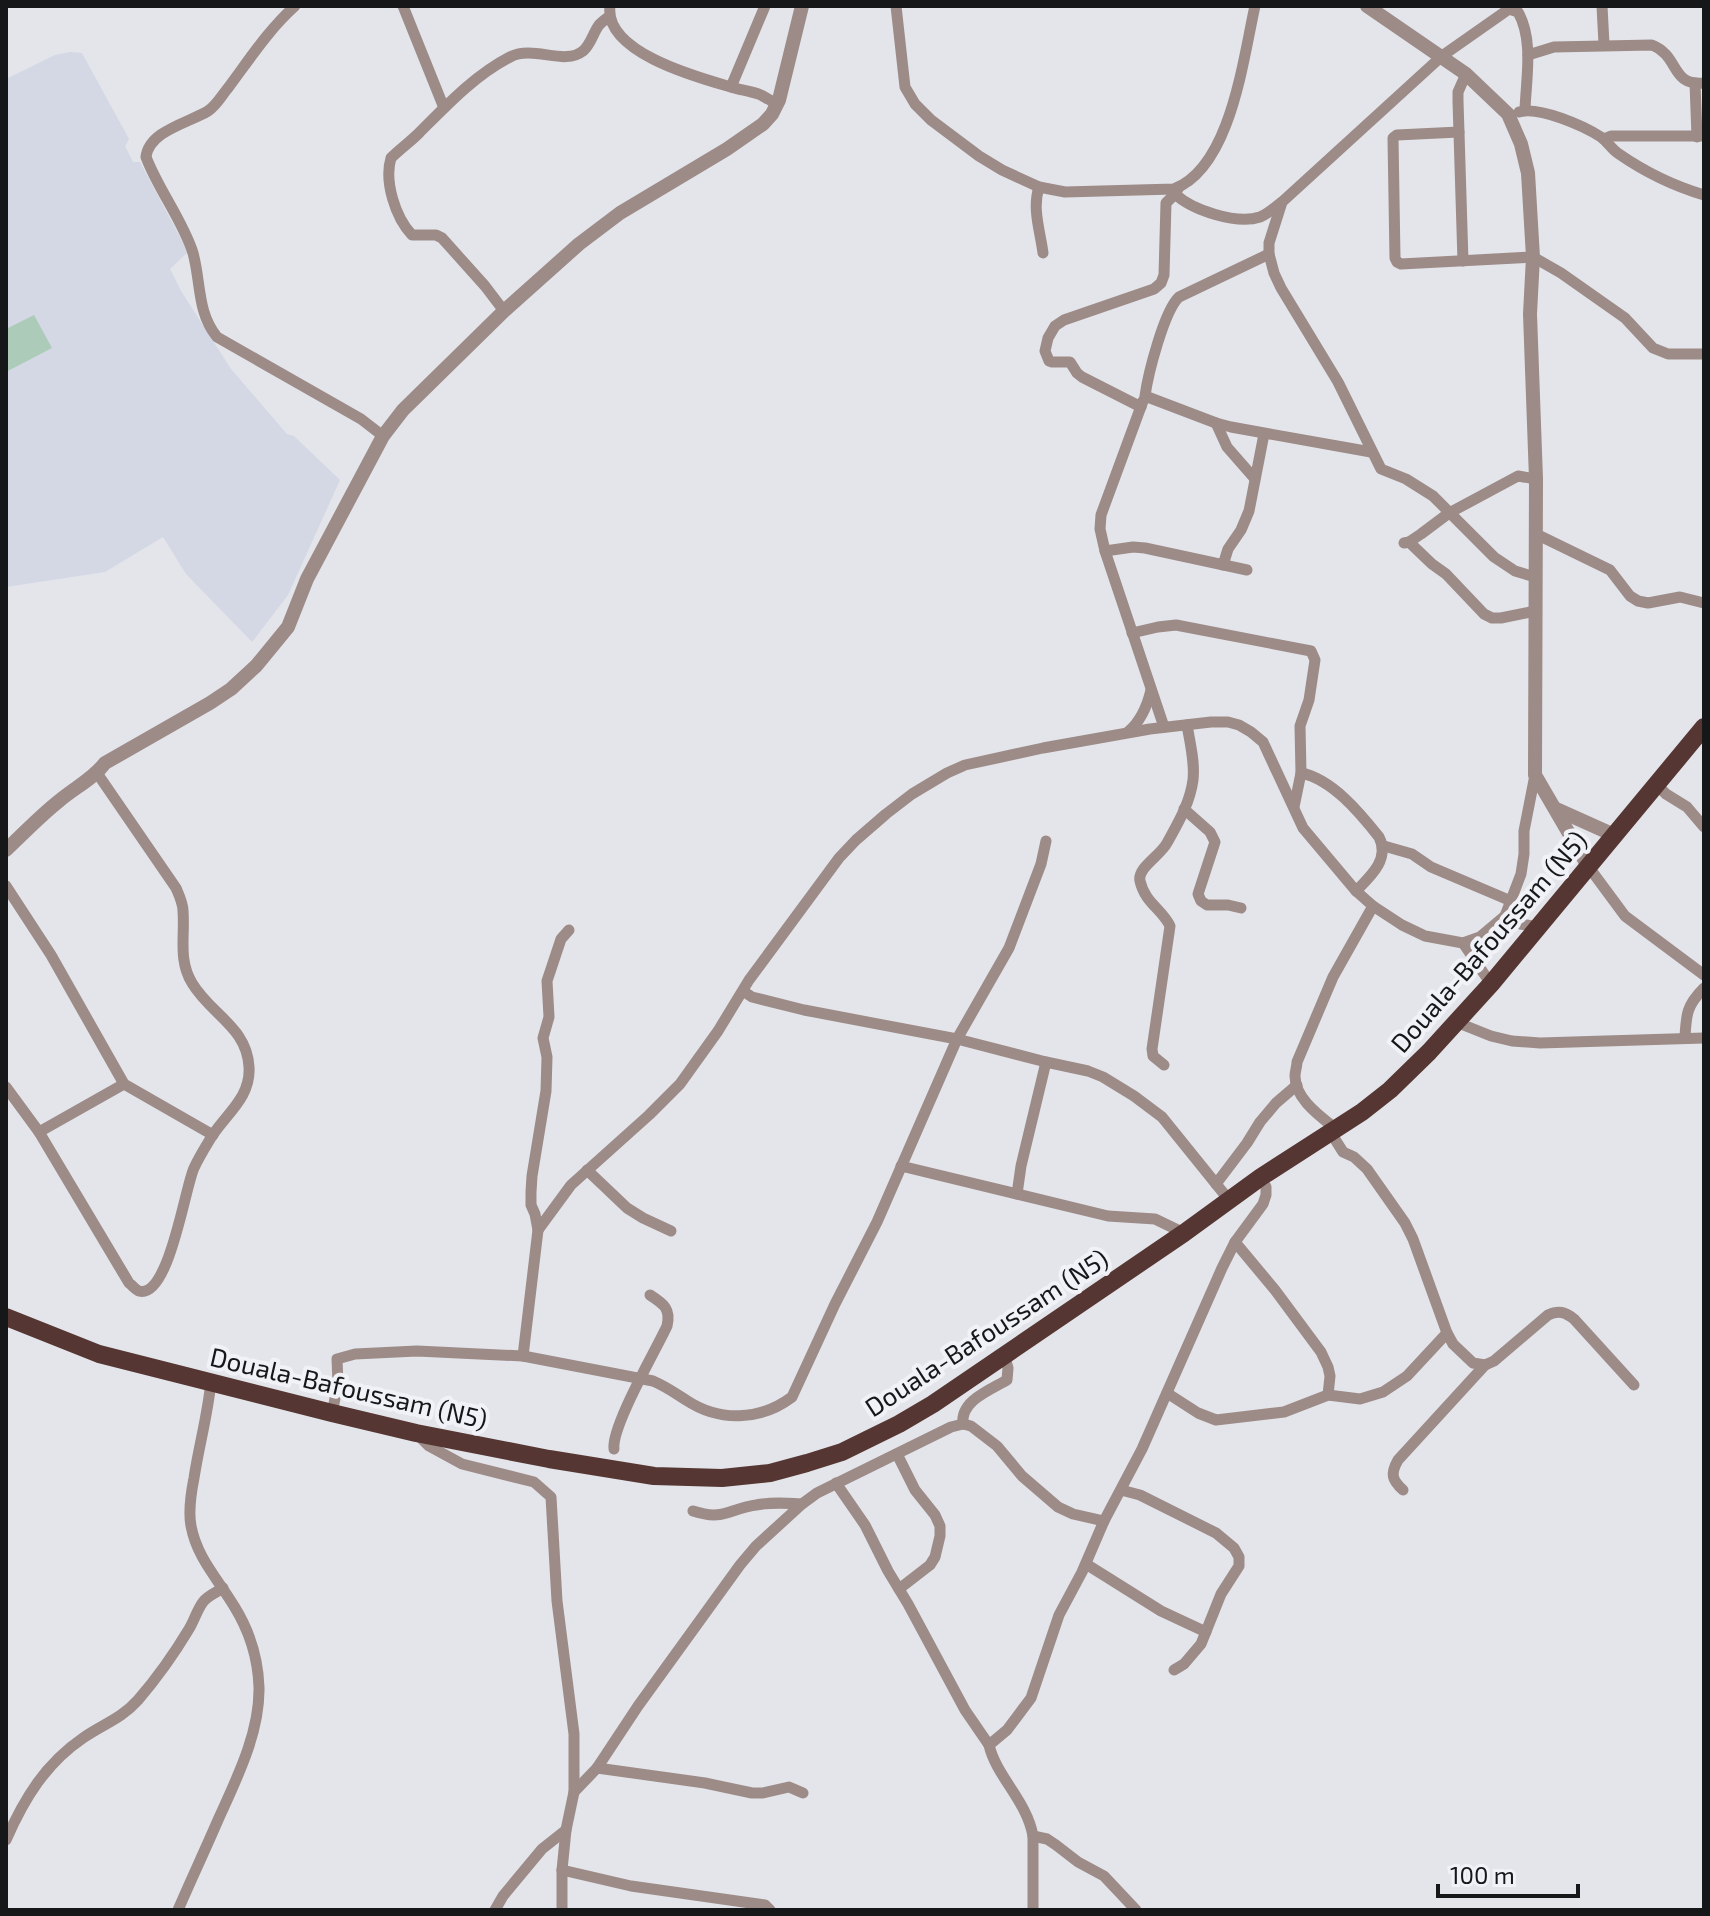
<svg xmlns="http://www.w3.org/2000/svg" width="1710" height="1916" viewBox="0 0 1710 1916" font-family="'Exo 2',sans-serif">
<rect width="100%" height="100%" fill="#e3e5ea"/>
<!-- built -->
<path fill="#d4d8e4" d="M70,52L82,53L129,139L125,146L133,162H140L188,252L170,269L181,291L231,369L287,434L294,436L340,480L288,595L252,642L186,574L163,537L105,572L6,587V79L55,55Z"/>
<!-- green -->
<path fill="#acccb9" d="M34,315L52,348L6,372V329Z"/>
<g fill="none" stroke-linecap="round" stroke-linejoin="round">
<!-- minor -->
<g stroke="#9d8b88" stroke-width="11">
<path d="M295,6C269,29 249,60 228,88C222,95 216,106 208,111C188,123 149,131 146,157C158,189 183,221 193,253C201,282 197,313 217,337L361,419L383,436"/>
<path d="M403,6L444,108"/>
<path d="M610,6C604,52 696,77 731,87C740,90 751,91 761,95C766,98 772,101 777,104"/>
<path d="M896,6L905,87L915,104L931,120L979,156L1002,170L1039,187L1065,192L1174,189C1231,167 1243,59 1255,6"/>
<path d="M1602,6L1604,44"/>
<path d="M1528,55L1554,47L1652,45C1680,56 1670,86 1704,83"/>
<path d="M1695,83L1697,137"/>
<path d="M731,87L765,6"/>
<path d="M1525,110C1526,79 1534,40 1518,12L1509,9L1442,56L1282,202L1269,243V254L1274,273L1281,288L1338,382L1381,469L1406,479L1433,496L1494,557L1515,571L1535,577"/>
<path d="M1519,112C1539,106 1584,126 1601,137C1608,142 1612,150 1619,154C1645,172 1674,186 1704,195"/>
<path d="M1459,132L1397,135L1393,138L1395,258L1397,262L1401,264L1533,257L1561,273L1625,318L1653,348L1668,354H1704"/>
<path d="M1604,139L1611,136H1704"/>
<path d="M1039,187C1032,209 1040,230 1043,253"/>
<path d="M1178,189L1175,194C1192,210 1237,225 1260,217C1268,214 1275,207 1282,202"/>
<path d="M1269,254L1179,297C1164,311 1148,374 1145,396L1216,423L1231,427L1371,452"/>
<path d="M1463,261L1458,101V92L1466,74"/>
<path d="M504,311L485,286L442,238L436,235H412C395,217 384,181 391,158C400,149 410,142 419,133C447,105 475,75 510,57C534,45 564,66 583,51C591,44 593,33 599,25C602,22 605,19 609,17"/>
<path d="M1143,401L1101,515L1100,529L1105,551L1164,727"/>
<path d="M1141,407L1082,377L1077,373L1070,362H1052L1049,361L1045,351L1048,338L1055,326L1064,320L1154,289L1161,283L1164,275L1166,203L1175,194"/>
<path d="M1216,423L1227,447L1255,479"/>
<path d="M1536,534L1610,570L1630,596L1638,601L1648,603L1680,597L1704,603"/>
<path d="M1409,542L1432,564L1446,574L1484,614L1492,618H1501L1535,611"/>
<path d="M1404,543L1409,542L1421,534L1449,513L1518,476L1536,479"/>
<path d="M1105,551L1133,547L1145,548L1247,570"/>
<path d="M1223,565L1228,549L1241,530L1249,511L1264,434"/>
<path d="M1132,633L1158,627L1176,625L1311,651L1315,660L1309,700L1300,726L1301,773L1294,807"/>
<path d="M1128,732C1141,721 1147,707 1151,690"/>
<path d="M1301,773C1332,779 1360,813 1379,837C1390,859 1371,876 1356,891"/>
<path d="M1656,784L1666,794L1687,807L1704,827"/>
<path d="M1184,809L1210,832L1215,842L1198,894L1201,901L1207,905H1228L1241,908"/>
<path d="M1384,846L1412,854L1431,867L1511,901"/>
<path d="M1588,866L1625,916L1704,975"/>
<path d="M6,886L51,955L124,1084L213,1135"/>
<path d="M1505,916L1520,924L1539,927"/>
<path d="M1463,943L1491,984"/>
<path d="M743,991L752,997L804,1010L957,1039L1046,1062L1088,1071L1103,1077L1134,1096L1162,1117L1229,1200"/>
<path d="M1456,1022L1491,1036L1512,1041L1540,1043L1704,1038"/>
<path d="M1685,1038C1686,1014 1687,1005 1704,988"/>
<path d="M1164,1065L1153,1056L1152,1049L1170,926C1162,909 1145,903 1140,881C1137,868 1160,856 1167,843C1178,823 1190,803 1193,780C1195,762 1190,743 1187,725"/>
<path d="M6,1087L39,1132L129,1283C132,1285 136,1290 139,1291C169,1299 185,1187 194,1168C199,1157 206,1146 212,1136C227,1113 251,1097 249,1067C247,1027 211,1015 192,983C178,960 185,936 183,911C183,903 179,895 176,888L97,773"/>
<path d="M1336,1129C1320,1116 1295,1099 1295,1076C1295,1071 1297,1067 1297,1062L1333,977L1373,906"/>
<path d="M39,1132L124,1084"/>
<path d="M1331,1133L1343,1152L1354,1157L1367,1169L1405,1223L1413,1239L1447,1333L1453,1344L1473,1363L1485,1365L1494,1361L1548,1315C1559,1310 1565,1312 1574,1319L1634,1385"/>
<path d="M901,1166L1108,1216L1155,1219L1184,1233"/>
<path d="M587,1170L627,1208L643,1218L671,1231"/>
<path d="M1216,1184L1247,1143L1260,1122L1276,1103L1297,1085"/>
<path d="M1017,1194L1021,1166L1046,1062"/>
<path d="M538,1230L571,1185L649,1115L680,1084L718,1031L749,980L839,858L856,840L886,814L912,794L947,773L965,765L1043,748L1150,729L1211,722H1228L1239,725L1251,732L1263,742L1303,828L1356,891L1373,906L1402,925L1425,936L1463,943L1480,937L1505,916L1521,874L1524,854V831L1535,775"/>
<path d="M1235,1242L1275,1290L1321,1352L1328,1367L1330,1376L1328,1395"/>
<path d="M523,1356L538,1230L535,1214L531,1205V1192L532,1176L546,1091L547,1057L543,1038L549,1017L547,981L561,939L569,930"/>
<path d="M1167,1393L1198,1413L1216,1420L1284,1412L1328,1395L1360,1399L1383,1392L1407,1376L1447,1333"/>
<path d="M332,1413L338,1384L337,1359L355,1354L417,1351L523,1356L653,1381C667,1387 673,1392 686,1400C719,1422 760,1421 792,1397L835,1304L877,1222L957,1039L1009,948L1041,864L1046,841"/>
<path d="M963,1424C960,1401 990,1390 1007,1380L1008,1368L1004,1354"/>
<path d="M419,1436L429,1446L462,1464L534,1482L551,1497L557,1601L574,1734V1792L566,1830L562,1870V1910"/>
<path d="M614,1449C611,1427 656,1350 667,1326C671,1309 664,1304 650,1295"/>
<path d="M897,1454L915,1490L935,1515L940,1526V1536L935,1557L930,1565L899,1589"/>
<path d="M836,1483L865,1525L888,1571L908,1604L965,1710L989,1745"/>
<path d="M1121,1490L1140,1495L1216,1533L1234,1548L1239,1557V1566L1221,1594L1201,1644L1184,1664L1174,1670"/>
<path d="M1403,1490C1392,1480 1390,1474 1398,1460L1485,1365"/>
<path d="M693,1511C724,1521 728,1509 756,1505C771,1502 786,1503 802,1504"/>
<path d="M1086,1564L1161,1611L1206,1632"/>
<path d="M597,1768L705,1783L752,1793H763L789,1787L803,1793"/>
<path d="M574,1792L597,1768L638,1706L740,1565L756,1546L802,1504L817,1493L951,1427L963,1424L971,1426L997,1446L1022,1476L1058,1507L1073,1514L1104,1521"/>
<path d="M1033,1836L1047,1839L1056,1845L1078,1862L1104,1876L1136,1910"/>
<path d="M6,1840C24,1799 45,1764 83,1738C103,1724 121,1719 138,1700C157,1678 174,1654 189,1629C194,1621 197,1610 203,1602C207,1596 217,1592 223,1588"/>
<path d="M562,1870L631,1886L765,1905L770,1910"/>
<path d="M178,1910C191,1880 205,1850 218,1820C236,1780 260,1733 259,1687C258,1659 249,1630 234,1606C218,1579 197,1558 191,1526C188,1510 191,1493 194,1478C199,1445 208,1414 211,1381"/>
<path d="M495,1910L503,1896L542,1849L566,1830"/>
<path d="M1033,1910V1836C1027,1801 996,1776 989,1745L1007,1730L1031,1698L1059,1615L1082,1572L1104,1521L1142,1449L1222,1268L1235,1242L1263,1204L1266,1195V1187L1261,1177"/>
</g>
<!-- tertiary -->
<g stroke="#9d8b88" stroke-width="14">
<path d="M1367,6L1466,74L1508,114L1521,144L1528,173L1533,257L1530,314L1536,479L1535,775L1588,866"/>
<path d="M1556,809L1614,835"/>
<path d="M6,850C24,833 40,816 59,801C74,788 93,779 105,763L210,703L231,689L256,666L288,627L307,579L383,436L403,410L504,311L579,244L620,213L727,149L763,124L772,114L779,100L802,6"/>
</g>
<!-- trunk -->
<path stroke="#553632" stroke-width="18" d="M6,1317L99,1354L332,1413L416,1433L549,1459L654,1476L722,1478L770,1473L807,1463L842,1452L899,1424L933,1404L1184,1233L1261,1177L1362,1112L1390,1090L1429,1052L1491,984L1704,727"/>
</g>
<g text-anchor="middle" dominant-baseline="central" stroke-width="8" stroke-linejoin="round" paint-order="stroke">
<!-- street labels -->
<g font-size="26" fill="#161718" stroke="#f1f2f7">
<text transform="translate(1488 941) rotate(-49)">Douala-Bafoussam (N5)</text>
<text transform="translate(986 1332) rotate(-33)">Douala-Bafoussam (N5)</text>
<text transform="translate(349 1387) rotate(13)">Douala-Bafoussam (N5)</text>
</g>
</g>
<!-- border -->
<rect width="1710" height="1916" fill="none" stroke="#161718" stroke-width="16"/>
<!-- scale -->
<path d="M1438 1884v12h140v-12" fill="none" stroke="#161718" stroke-width="4"/>
<text x="1450" y="1884" font-size="24" fill="#161718" stroke="#f1f2f7" stroke-width="6" paint-order="stroke">100 m</text>
</svg>
